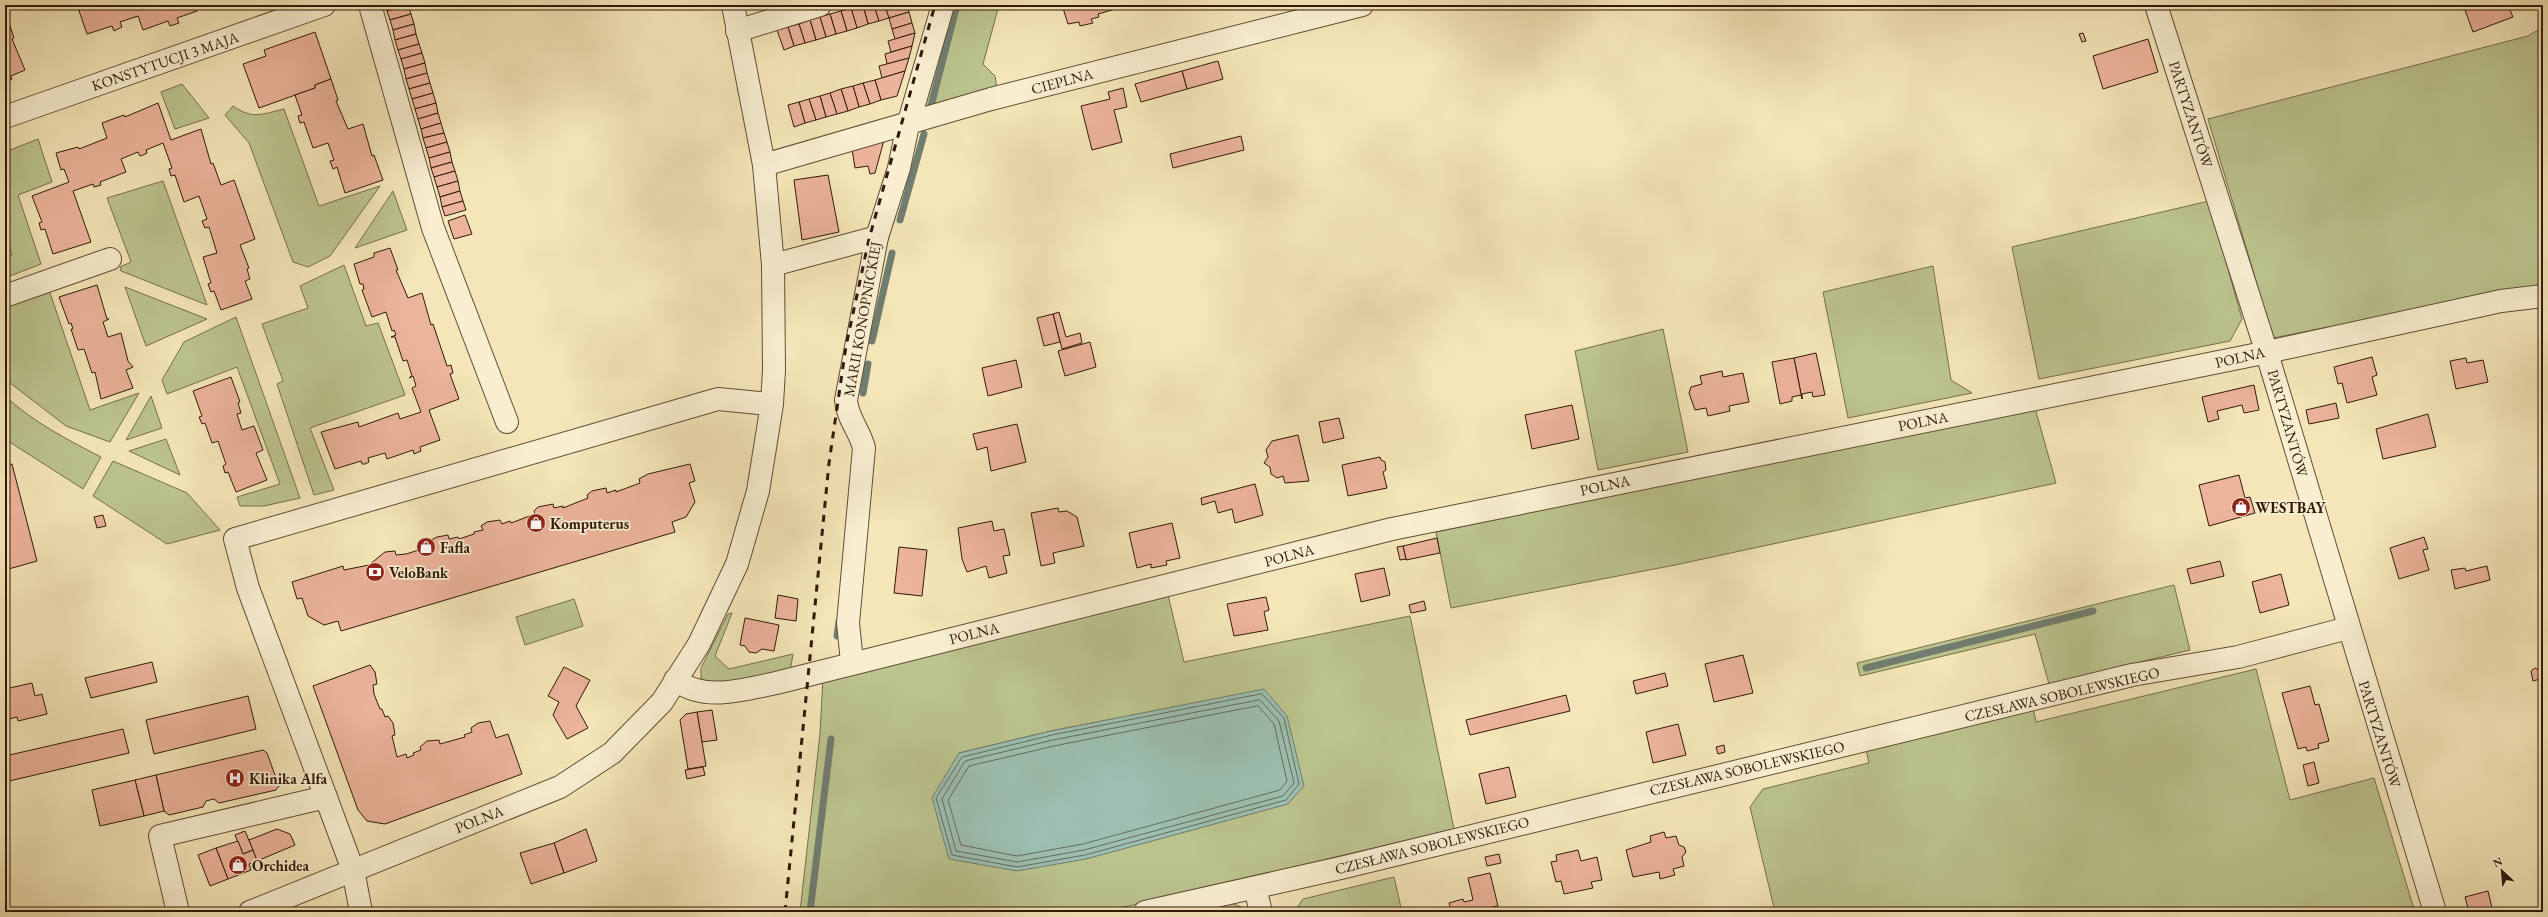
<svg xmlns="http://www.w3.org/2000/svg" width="2548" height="917" viewBox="0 0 2548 917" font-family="'EB Garamond',serif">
<rect width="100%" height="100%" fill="#f4e6b8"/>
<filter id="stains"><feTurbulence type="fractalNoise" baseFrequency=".005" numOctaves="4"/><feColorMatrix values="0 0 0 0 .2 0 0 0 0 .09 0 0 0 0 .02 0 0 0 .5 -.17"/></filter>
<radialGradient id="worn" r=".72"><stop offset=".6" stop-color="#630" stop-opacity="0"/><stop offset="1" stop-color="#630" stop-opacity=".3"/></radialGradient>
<!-- green -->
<g fill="#bcc48e" stroke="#766e4c" fill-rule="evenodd">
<path d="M949,5H999L983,64L995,76L997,90L923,112Z"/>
<path d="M2543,27V284L2273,338L2208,119L2528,36Z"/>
<path d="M182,84L209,118L175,129L161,92Z"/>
<path d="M233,106C253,120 262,114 284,109L319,206L380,186L330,256L308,267L293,262L249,143L225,115Z"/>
<path d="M38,139L52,182L18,195L41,264L5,278V257L12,255L5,232V152Z"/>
<path d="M163,181L207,305L121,271L120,267L131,262L107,198Z"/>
<path d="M393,191L407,230L355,248Z"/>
<path d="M2209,201L2242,319L2230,341L2039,379L2012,247Z"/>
<path d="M344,265L366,326L378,323L405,395L310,428L334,490L314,495L277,384L283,381L262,324L308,308L300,286Z"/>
<path d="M1933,266L1951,380L1972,393L1848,418L1823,292Z"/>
<path d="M125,287L207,319L146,346Z"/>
<path d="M49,290L90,410L139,393L110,442L66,426L5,379V322L10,320L5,305Z"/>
<path d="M236,317L300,498L264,506H240L237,497L280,484L237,367L167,394L162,380L184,342Z"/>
<path d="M1663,329L1688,452L1598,470L1575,351Z"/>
<path d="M5,396C33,422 68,440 101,457L83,489L5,439Z"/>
<path d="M151,396L162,428L126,440Z"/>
<path d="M2035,408L2056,483L1675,565L1451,608L1436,532Z"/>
<path d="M166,439L180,475L129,451Z"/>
<path d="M113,461L187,493L220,530L167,544L93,496Z"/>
<path d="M2174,585L2190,650L2049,684L2035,634L1860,676L1857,663Z"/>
<path d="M1167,591L1184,662L1410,616L1454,829L1103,912H800L820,734L823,677ZM1264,690L959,753L1051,731Z"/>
<path d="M574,599L583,626L525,645L516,617Z"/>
<path d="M732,613L715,656L729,669L793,654L790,672L768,678L707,683L701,678V668L728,614Z"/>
<path d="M2256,669L2290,800L2374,778L2414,909L2404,912H1775L1750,807L1763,789L1869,763L1865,745L2033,708L2036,722Z"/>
<path d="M1394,877L1402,912H1294L1303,899Z"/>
<path d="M1229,902L1246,909L1247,912H1171Z"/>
</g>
<!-- water -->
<path fill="#9cbfb1" stroke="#717d6f" d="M1264,689L1287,716L1304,786L1288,804L1086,859L1017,871L949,859L932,798L959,753L1051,731Z"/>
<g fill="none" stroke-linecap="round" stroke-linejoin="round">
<!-- shore -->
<g stroke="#666c5e" stroke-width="1">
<path d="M1262,694L1284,718L1299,784L1286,800L1085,855L1017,867L952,855L936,798L962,757L1052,735Z"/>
<path d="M1260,700L1279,721L1294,783L1283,796L1084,850L1017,862L956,851L942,799L965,761L1053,740Z"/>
<path d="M1258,706L1274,724L1287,781L1280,790L1083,844L1017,856L961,845L948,800L969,766L1054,746Z"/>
</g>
<!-- stream -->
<g stroke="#717d6f" stroke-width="7">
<path d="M931,106L957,5"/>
<path d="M900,220L924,134"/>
<path d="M872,341L892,253"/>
<path d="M863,393L868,364"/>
<path d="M837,636L839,622"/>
<path d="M1866,668L2093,611"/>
<path d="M810,912L831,739"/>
</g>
</g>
<!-- building -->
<g fill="#ecb49b" stroke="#31190b">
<path d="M77,5H195L197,11L177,18L179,23L170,26L168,21L143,30L138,16L120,22L122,27L114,31L112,26L87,34Z"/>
<path d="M385,5H407L387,11Z"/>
<path d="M408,5L411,14L390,20L387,11Z"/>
<path d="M863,5H874L879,21L868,24Z"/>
<path d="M863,5L868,24L857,28L851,8Z"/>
<path d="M874,5H885L889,18L879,21Z"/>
<path d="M885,5H907L909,12L889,18Z"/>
<path d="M1062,5H1111L1112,10L1098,14L1099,17L1091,19L1093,23L1080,26L1079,22L1068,24Z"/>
<path d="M2207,5H2227L2209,10Z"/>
<path d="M2479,5H2508L2513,17L2473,32L2465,10Z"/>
<path d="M851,8L857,28L847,31L841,11Z"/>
<path d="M841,11L847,31L836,34L830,14Z"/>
<path d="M909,12L912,23L892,29L889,18Z"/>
<path d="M411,14L414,24L393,30L390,20Z"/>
<path d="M830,14L836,34L826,37L820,17Z"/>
<path d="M5,17H7L14,38L12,39L25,70L11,76L12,79L5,82Z"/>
<path d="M820,17L826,37L816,40L810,20Z"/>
<path d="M810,20L816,40L805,43L799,24Z"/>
<path d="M912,23L915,33L895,39L892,29Z"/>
<path d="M414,24L416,34L395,40L393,30Z"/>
<path d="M799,24L805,43L794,46L788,27Z"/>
<path d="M788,27L794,46L784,50L777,30Z"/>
<path d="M315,32L331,79L315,85V88L259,108L243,64L266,56L264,50Z"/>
<path d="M915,33L912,46L891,52L888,41Z"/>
<path d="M2083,33L2086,41L2082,42L2079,34Z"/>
<path d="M416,34L419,44L398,50L395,40Z"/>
<path d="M2148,39L2158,72L2103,89L2093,56Z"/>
<path d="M419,44L422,53L401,59L398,50Z"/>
<path d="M912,46L909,58L887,64L885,54Z"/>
<path d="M422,53L425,63L404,69L401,59Z"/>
<path d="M909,58L905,71L882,78L879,66Z"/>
<path d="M1218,61L1223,79L1187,89L1182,71Z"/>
<path d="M425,63L427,73L406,79L404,69Z"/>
<path d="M905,71L897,96L881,100L875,80Z"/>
<path d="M1182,71L1187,89L1141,102L1135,84Z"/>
<path d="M427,73L430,83L409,89L406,79Z"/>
<path d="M331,79L338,100L336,101L348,129L363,124L372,156L374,155L383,180L345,193L337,167L333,169L330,161L334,160L328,143L313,148L304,122L300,123L298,116L302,115L295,95L315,88V85Z"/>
<path d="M875,80L881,100L870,104L863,83Z"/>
<path d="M430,83L433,93L412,99L409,89Z"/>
<path d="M863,83L870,104L859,107L853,86Z"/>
<path d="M853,86L859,107L848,111L841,89Z"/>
<path d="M1123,88L1127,107L1114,110L1122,142L1092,150L1081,106L1110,99L1108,92Z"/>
<path d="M841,89L848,111L837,114L830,93Z"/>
<path d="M433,93L436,103L415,109L412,99Z"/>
<path d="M830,93L837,114L826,117L820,96Z"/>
<path d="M820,96L826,117L816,120L809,99Z"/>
<path d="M809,99L816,120L805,123L799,102Z"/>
<path d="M799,102L805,123L794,127L788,105Z"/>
<path d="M158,103L171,140L201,129L211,164L213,163L221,185L234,180L255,239L240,245L249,268L247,269L250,279L245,281L252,299L221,310L214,291L211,292L208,284L211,283L203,257L217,253L209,227L205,228L202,221L207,219L199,196L184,202L175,175L171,176L169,169L172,168L163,143L146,150L147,153L143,155L140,156L138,152L121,159L126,172L100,182L101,185L94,187L93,184L73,191L91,242L53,254L45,229L41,230L39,223L42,222L32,196L69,182L64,169L61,170L56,153L78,147L79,149L107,138L102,123L124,115L125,117Z"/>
<path d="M436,103L438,113L418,119L415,109Z"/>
<path d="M438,113L441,123L421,129L418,119Z"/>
<path d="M441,123L444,133L423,138L421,129Z"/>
<path d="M444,133L447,142L426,148L423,138Z"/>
<path d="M1241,136L1244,150L1173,168L1170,154Z"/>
<path d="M884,140L875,173L870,174L868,166L855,168L852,149Z"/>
<path d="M447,142L450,152L429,158L426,148Z"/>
<path d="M450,152L452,162L431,168L429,158Z"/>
<path d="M452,162L455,171L434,177L431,168Z"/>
<path d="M455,171L458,181L437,187L434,177Z"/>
<path d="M828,175L839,232L802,240L794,180Z"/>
<path d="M458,181L460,191L440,197L437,187Z"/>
<path d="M460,191L463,201L442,207L440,197Z"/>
<path d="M463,201L466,210L445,216L442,207Z"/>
<path d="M465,215L472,234L454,239L448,221Z"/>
<path d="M390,248L398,270H396L408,298L422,293L431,325L433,324L447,366L451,365L453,373L450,374L459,399L429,410L440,440L420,447L421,451L414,454L413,450L387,459L385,453L368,458L369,462L365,464H362L361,461L335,469L321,432L358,422L359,427L398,413L400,419L421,412L412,388L416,386L413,376L409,378L412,376L407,360L403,361L395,337H391L396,335L394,330L392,331L386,312L372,317L362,290L364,289L363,284H360L354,264L374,257V253Z"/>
<path d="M97,285L107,319H109L103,322L108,337L121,333L128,361L133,367L126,370L133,388L101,399L95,372L92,373L84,349L78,350L71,329H73L71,323L69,324L59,297Z"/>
<path d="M1059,312L1066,337L1080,333L1082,343L1062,349L1053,314Z"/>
<path d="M1053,314L1060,342L1044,346L1037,318Z"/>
<path d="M1090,342L1096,367L1065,376L1058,351Z"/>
<path d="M1816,353L1825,395L1813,397L1812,392L1802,394V399L1794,358Z"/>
<path d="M2372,357L2377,375L2372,377L2377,395L2347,403L2342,383L2338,384L2334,367Z"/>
<path d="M1794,358L1802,399L1801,395L1792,397V401L1780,404L1772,362Z"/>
<path d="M2466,358L2467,363L2483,360L2488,382L2456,389L2450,361Z"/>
<path d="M1016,360L1022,387L988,396L982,368Z"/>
<path d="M1722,371L1723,377L1743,373L1749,402L1729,406L1730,411L1708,416L1706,408L1695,410L1689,393L1691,387L1702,384L1700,376Z"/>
<path d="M231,377L240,402L238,403L241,413L237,414L242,430L254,426L263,450L256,453L267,480L236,492L228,472L225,473L223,466L226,464L218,441L212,443L205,423L202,424L199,417L202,416L193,391Z"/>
<path d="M2254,385L2259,410L2244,413L2242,405L2217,411L2219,419L2208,422L2202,397Z"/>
<path d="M2336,403L2339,418L2309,424L2306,410Z"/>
<path d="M1572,405L1579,439L1532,449L1525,415Z"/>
<path d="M2428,414L2436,447L2383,459L2376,429Z"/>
<path d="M1339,418L1344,438L1323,443L1319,422Z"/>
<path d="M1017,424L1026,462L991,471L987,447L977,450L973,434Z"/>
<path d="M1298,435L1309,481L1285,483L1283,476L1277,478L1271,474L1270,467L1264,463L1268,457L1266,450L1272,441Z"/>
<path d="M1380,457L1381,460L1385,462L1386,470L1383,472L1387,488L1348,496L1342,465Z"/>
<path d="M12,464L37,561L5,570V466Z"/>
<path d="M690,464L695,481L689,483L695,502L686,517L672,522L675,532L341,631L338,621L324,625L308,616L302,598L297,599L292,582L343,566L344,570L369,565L385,552L395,551L396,555L406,554L422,549V547L430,545L429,541L437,537L448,535L449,539L458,537L459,539L474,534V532L483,530L481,526L487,522L500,520L502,524L510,521L511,523L535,514L534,511L538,507L553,504L554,508L563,506V508L588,498L587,495L592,491L606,488L607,493L616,490V492L640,483L639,479L648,474Z"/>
<path d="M2239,475L2245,498L2250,497L2255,513L2209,526L2199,485Z"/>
<path d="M1255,484L1263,515L1235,523L1232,509L1218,513L1215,501L1202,505L1201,498Z"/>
<path d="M1058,508L1059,512L1067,511L1077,517L1084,546L1053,553L1055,563L1041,566L1031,513Z"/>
<path d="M103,515L106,526L97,528L94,517Z"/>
<path d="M992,521L994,531L1004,529L1010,555L1003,556L1007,573L989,578L986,566L967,572L962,559L958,528Z"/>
<path d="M1172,523L1180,558L1166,561L1167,565L1151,568V564L1137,568L1129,533Z"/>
<path d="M2424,537L2428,549L2423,550L2429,570L2399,579L2390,548Z"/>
<path d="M1437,538L1440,553L1406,560L1403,546Z"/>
<path d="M1403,546L1406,559L1400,560L1397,547Z"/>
<path d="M899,547L927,550L922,596L894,593Z"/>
<path d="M2220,561L2224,576L2191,584L2187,569Z"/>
<path d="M2487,566L2490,580L2455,589L2451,570L2465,568L2466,571Z"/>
<path d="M1384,568L1390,595L1361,602L1355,574Z"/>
<path d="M2281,574L2289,605L2260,613L2252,582Z"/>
<path d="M778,595L798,599L796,621L775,618Z"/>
<path d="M1266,597L1269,610L1264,612L1268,630L1234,636L1227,604Z"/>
<path d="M1424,601L1426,610L1411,613L1409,605Z"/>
<path d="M745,618L779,625L774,651L762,649L756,653L749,652L745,646L740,645Z"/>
<path d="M1743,655L1753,693L1714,702L1705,664Z"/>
<path d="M152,662L157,682L91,698L85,678Z"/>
<path d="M370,665L375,672L377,684L373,685L374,694L380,709H382L385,717L388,716L393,723L395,735L392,736L397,757L406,754L407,758L414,755L413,753L421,750L420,747L427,741L439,740L440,744L465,737L464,735L472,732L471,728L478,723L490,721L496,738L508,734L522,774L385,824L367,821L358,810L313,686Z"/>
<path d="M564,667L590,680L576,706L588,728L567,739L553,715L559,702L548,696Z"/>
<path d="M2535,668L2539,670L2540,679L2533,681L2531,671Z"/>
<path d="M1665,673L1668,686L1636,694L1633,681Z"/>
<path d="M32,683L35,696L42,694L47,714L18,721L17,717L5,720V689Z"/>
<path d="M2310,686L2315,705L2319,704L2329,741L2318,744L2319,748L2307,751L2306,747L2298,749L2282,693Z"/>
<path d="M1566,695L1570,711L1470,735L1466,720Z"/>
<path d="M248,696L256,729L154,754L146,720Z"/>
<path d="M712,710L717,740L702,742L697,712Z"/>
<path d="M697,712L706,766L688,769L680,720L686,714Z"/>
<path d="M1678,724L1686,755L1653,763L1646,732Z"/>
<path d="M123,729L129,753L5,782V756Z"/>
<path d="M1724,745L1725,752L1718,754L1716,747Z"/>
<path d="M263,750L267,753L279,786L276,790L219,803L214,799L206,801L203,807L169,815L164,811L156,775Z"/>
<path d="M2314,762L2319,783L2308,786L2303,765Z"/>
<path d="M703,767L705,775L687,779L685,770Z"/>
<path d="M1509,767L1516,797L1486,804L1479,774Z"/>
<path d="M156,775L164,811L144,816L135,780Z"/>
<path d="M135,780L144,816L100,826L92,790Z"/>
<path d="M277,829L290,834L295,845L257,861L249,840Z"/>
<path d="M586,829L597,861L564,873L554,843Z"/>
<path d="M245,831L253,850L243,854L235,835Z"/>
<path d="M1664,832L1666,838L1676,836L1679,845L1684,847L1686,852L1682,857L1684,866L1673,869L1675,875L1660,879L1659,872L1633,877L1626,850L1651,842L1650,836Z"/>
<path d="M238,841L243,854L253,850L257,861L249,864L251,870L228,879L216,848Z"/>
<path d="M554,843L564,873L531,884L520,853Z"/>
<path d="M216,848L228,879L210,886L198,855Z"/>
<path d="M1578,850L1581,861L1597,857L1602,880L1591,882L1593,888L1564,894L1561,881L1556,882L1551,862L1557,861L1556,855Z"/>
<path d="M1499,854L1501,863L1487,866L1485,857Z"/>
<path d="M1490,873L1498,906L1492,907L1493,912H1449L1451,911L1449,903L1463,899L1464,902L1473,900L1468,878Z"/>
<path d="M2488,891L2493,912H2469L2465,897Z"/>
</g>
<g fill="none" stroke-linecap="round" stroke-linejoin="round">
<!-- minor casing -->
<g stroke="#624c36" stroke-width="24">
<g id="minor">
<path d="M370,5L433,228L507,422"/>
<path d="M2156,5L2266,350L2435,912"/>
<path d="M737,31L820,5"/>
<path d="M5,117L324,5"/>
<path d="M764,165L991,99L1362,5"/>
<path d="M773,265L877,237"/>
<path d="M5,296L110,259"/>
<path d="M852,662L848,623L864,448C860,431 847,418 846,400L877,237L899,168L908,125L943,5"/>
<path d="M675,680C706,702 741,690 776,683L1392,529L2263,353L2501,301L2543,296"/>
<path d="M1255,888L1261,912"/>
<path d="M178,912L160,836L326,797"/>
<path d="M250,912L560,787L612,753L662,702L699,644L737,564L758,491L772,404L774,370L773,265L764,165L733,5"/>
<path d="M361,912L353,870L248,588L235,539L718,399L759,403"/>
<path d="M1145,912L1345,867L2132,675L2238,657L2348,628"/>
</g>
</g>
<!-- minor -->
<use href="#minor" stroke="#f8efd1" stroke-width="22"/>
<!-- rail -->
<path stroke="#31190b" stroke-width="3" stroke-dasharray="7 7" stroke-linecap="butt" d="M785,912L829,463L846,346L869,239L935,5"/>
</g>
<!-- icons -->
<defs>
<g id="shop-disc" transform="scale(1)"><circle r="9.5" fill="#8f2418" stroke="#f8efd1"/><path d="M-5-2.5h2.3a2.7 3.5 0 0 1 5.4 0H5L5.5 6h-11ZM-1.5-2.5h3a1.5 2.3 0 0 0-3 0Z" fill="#fff"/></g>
<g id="bank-disc" transform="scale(1)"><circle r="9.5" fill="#8f2418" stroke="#f8efd1"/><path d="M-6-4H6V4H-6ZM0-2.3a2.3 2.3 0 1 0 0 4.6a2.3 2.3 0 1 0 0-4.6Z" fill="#fff"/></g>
<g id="hospital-disc" transform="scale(1)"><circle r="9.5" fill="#8f2418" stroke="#f8efd1"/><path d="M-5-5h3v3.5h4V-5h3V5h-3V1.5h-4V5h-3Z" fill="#fff"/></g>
</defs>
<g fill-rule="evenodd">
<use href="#shop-disc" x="2241" y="507"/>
<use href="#shop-disc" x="536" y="523"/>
<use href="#shop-disc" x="426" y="547"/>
<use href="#bank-disc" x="375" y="572"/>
<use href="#hospital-disc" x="235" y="778"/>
<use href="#shop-disc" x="238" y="865"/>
</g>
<g text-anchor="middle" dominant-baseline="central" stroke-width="3.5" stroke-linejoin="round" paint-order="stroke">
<!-- street labels -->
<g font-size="15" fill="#31190b" stroke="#f8efd1">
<text transform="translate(165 61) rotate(-19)">KONSTYTUCJI 3 MAJA</text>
<text transform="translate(1062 81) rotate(-15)">CIEPLNA</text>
<text transform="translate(2191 114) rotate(72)">PARTYZANTÓW</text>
<text transform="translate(862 319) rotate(-80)">MARII KONOPNICKIEJ</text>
<text transform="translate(2240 357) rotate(-13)">POLNA</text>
<text transform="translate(1923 421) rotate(-11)">POLNA</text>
<text transform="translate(2288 423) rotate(74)">PARTYZANTÓW</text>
<text transform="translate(1605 485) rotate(-12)">POLNA</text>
<text transform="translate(1289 555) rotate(-15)">POLNA</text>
<text transform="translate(974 633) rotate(-14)">POLNA</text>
<text transform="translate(2062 694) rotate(-13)">CZESŁAWA SOBOLEWSKIEGO</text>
<text transform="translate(2380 734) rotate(73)">PARTYZANTÓW</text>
<text transform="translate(1747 768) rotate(-13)">CZESŁAWA SOBOLEWSKIEGO</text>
<text transform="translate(479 819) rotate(-22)">POLNA</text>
<text transform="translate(1432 845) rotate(-14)">CZESŁAWA SOBOLEWSKIEGO</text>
</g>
<!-- poi labels -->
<g font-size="15" font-weight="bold" fill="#31190b" stroke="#f8efd1" text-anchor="start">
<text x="2255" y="507">WESTBAY</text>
<text x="550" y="523">Komputerus</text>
<text x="440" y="547">Fafla</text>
<text x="389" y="572">VeloBank</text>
<text x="249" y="778">Klinika Alfa</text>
<text x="252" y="865">Orchidea</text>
</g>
</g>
<!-- margin -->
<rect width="2548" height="917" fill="none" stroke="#f4e6b8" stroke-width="20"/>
<rect x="6" y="6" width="2536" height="905" fill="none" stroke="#31190b" stroke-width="2"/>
<rect x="10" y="10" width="2528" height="897" fill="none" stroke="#31190b"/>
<!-- north arrow -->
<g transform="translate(2502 871) rotate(334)" stroke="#f8efd1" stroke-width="3" paint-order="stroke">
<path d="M0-3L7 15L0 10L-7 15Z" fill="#31190b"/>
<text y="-6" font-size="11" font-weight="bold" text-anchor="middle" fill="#31190b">N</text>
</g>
<rect width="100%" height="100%" filter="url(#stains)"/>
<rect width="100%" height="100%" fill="url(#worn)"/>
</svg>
